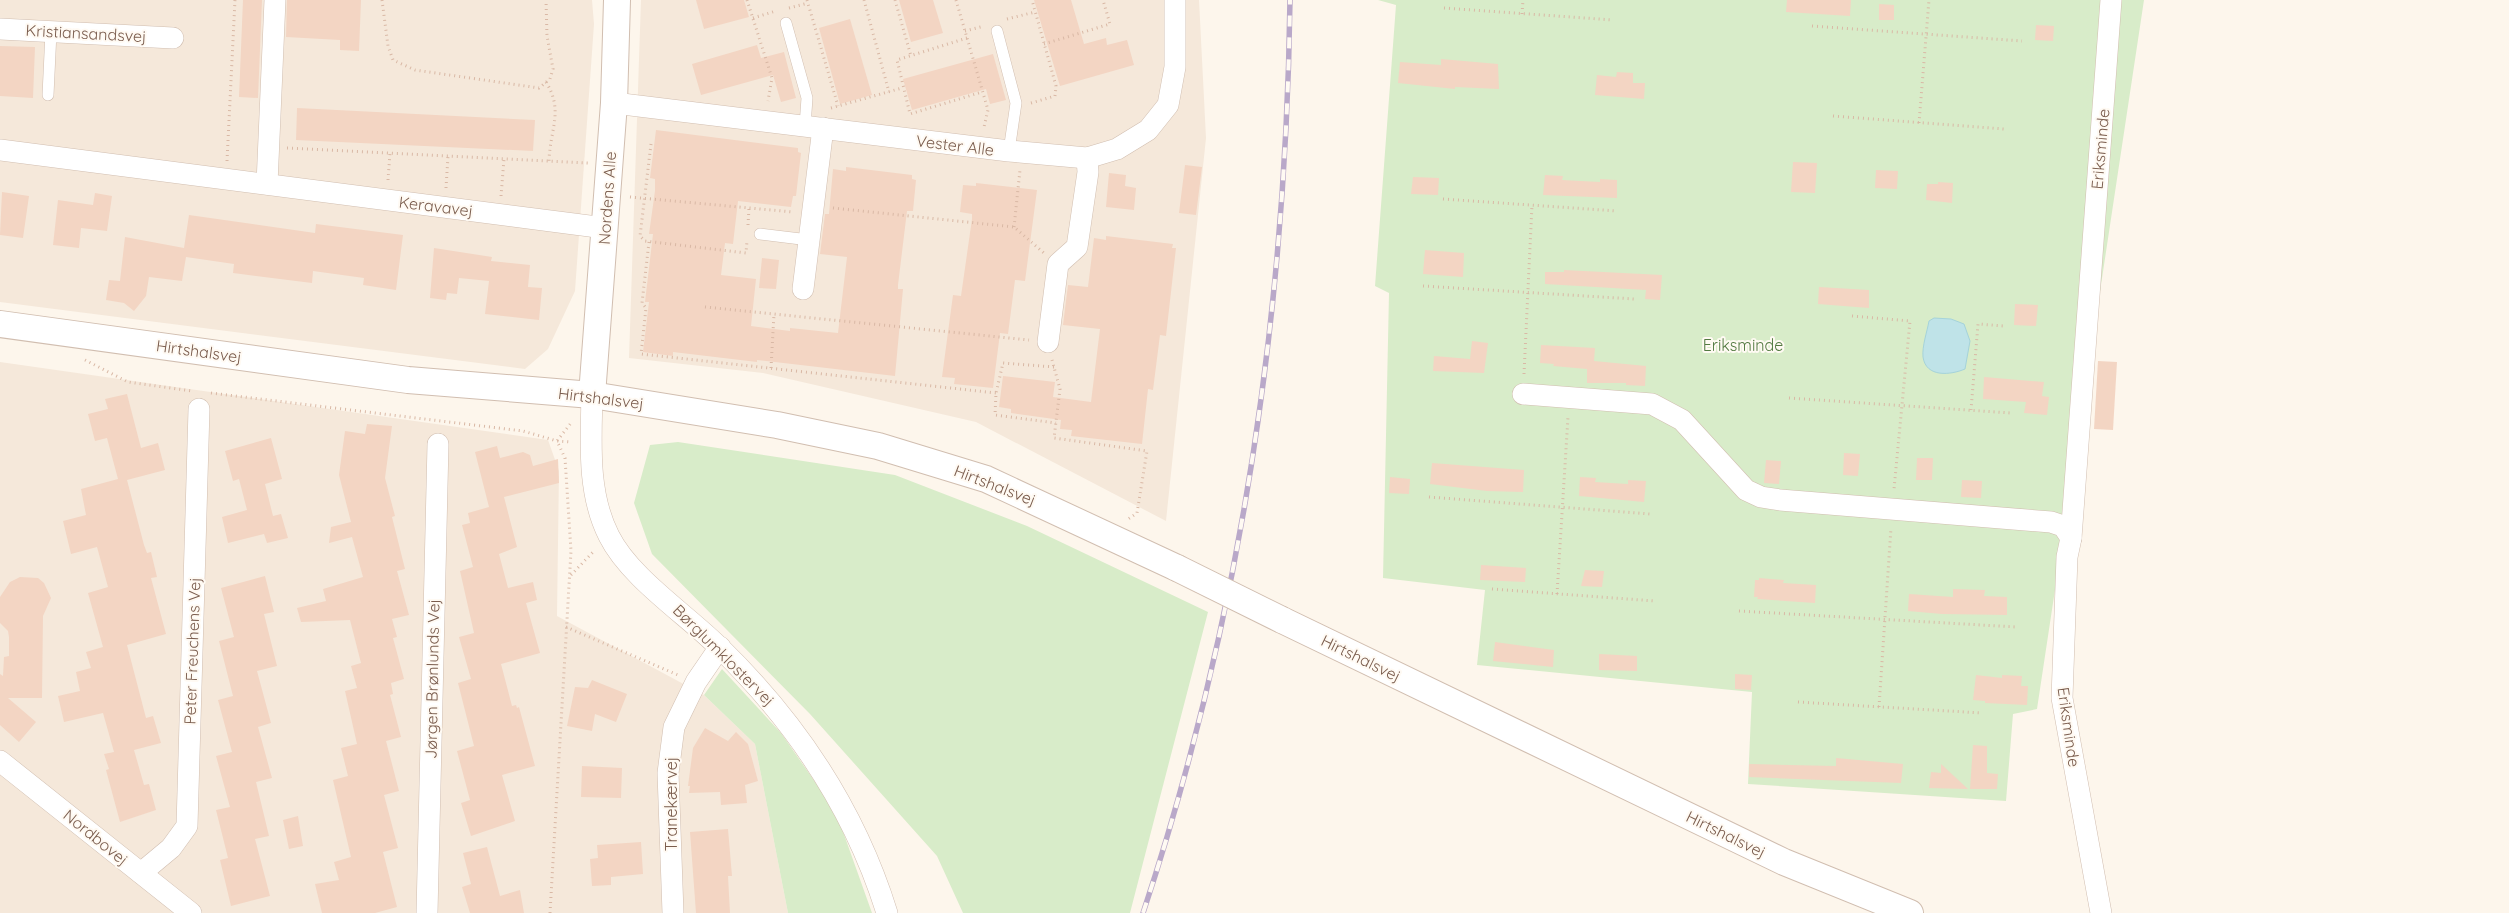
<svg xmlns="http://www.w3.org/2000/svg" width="2509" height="913" viewBox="0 0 2509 913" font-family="Quicksand,sans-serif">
<rect width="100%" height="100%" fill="#fdf6ec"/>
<!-- residential -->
<g fill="#f5e8da">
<path d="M0,0H592L594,24L575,291L548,349L525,369L0,302Z"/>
<path d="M641,0H1199L1206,138L1166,521L976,422L763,373L629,358Z"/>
<path d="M0,362L548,440L559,471L557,616L704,695L755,744L788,913H0Z"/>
</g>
<!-- green -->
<g fill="#d8ecc9">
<path d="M1378,0H2144L2037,709L2013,714L2006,801L1748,784L1752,692L1477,665L1485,590L1383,578L1389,293L1375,286L1396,5Z"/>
<path d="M678,442L895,475L1027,526L1208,612L1130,913H963L937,856L810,714L652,554L634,503L650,445Z"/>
<path d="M722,669L781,733L836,812L872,913H788L755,744L704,695Z"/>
</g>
<!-- water -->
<path fill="#bfe3e8" stroke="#a5d3da" d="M1934,318L1951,319L1964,324L1970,341L1965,369C1951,375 1926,378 1923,357C1922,346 1927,332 1929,321Z"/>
<!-- building -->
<g fill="#f3d5c3">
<path d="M243,0H262L258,98L239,97Z"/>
<path d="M287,0H361L359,51L340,50V40L286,37Z"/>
<path d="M696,0H744L749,17L704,29Z"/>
<path d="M899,0H933L943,33L911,42Z"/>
<path d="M1034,0H1071L1084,44L1106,38L1107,45L1127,40L1134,65L1060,86Z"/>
<path d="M1787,0H1851L1850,16L1786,12Z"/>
<path d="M1879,4L1894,5V20H1879Z"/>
<path d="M850,19L872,95L840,104L819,28Z"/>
<path d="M2036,25L2054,26L2053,41L2035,40Z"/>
<path d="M757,45L761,58L784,52L796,98L781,102L773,75L701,95L692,64Z"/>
<path d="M0,46L35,47L33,98L0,96Z"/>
<path d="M993,54L1006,100L990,104L986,89L912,110L903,79Z"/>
<path d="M1441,59L1498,64L1499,89L1455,87V89L1398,83L1400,62L1441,65Z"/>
<path d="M1617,72L1633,73V83H1645L1644,99L1595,95L1597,75L1616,77Z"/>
<path d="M297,108L535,120L533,151L296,140Z"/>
<path d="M656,130L798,148V152L801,153L796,196H793L791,207L738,201L733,244L725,243L721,275L756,279L751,326L790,331V328L838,333L847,257L820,254L825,214H829L833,169L846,171V167L912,175V179L916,180L913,211H907L898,285V289H903L895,376L757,360V362L673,352V356L643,352L649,302H645L653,234H649L655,191V179L650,178Z"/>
<path d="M1793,162L1817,163L1815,193L1791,192Z"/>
<path d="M1185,165L1202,167L1196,215L1179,213Z"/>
<path d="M1876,170L1898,171L1897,189L1875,188Z"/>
<path d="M1109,173L1126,175L1125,186L1136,188L1134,210L1106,207Z"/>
<path d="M1545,175L1563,176L1562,180L1600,182V179L1617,180V198L1543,195Z"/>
<path d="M1413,177L1439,178L1438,195L1411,194Z"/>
<path d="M1938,182L1953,183L1952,203L1926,200L1927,184H1938Z"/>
<path d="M976,183L1037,190L1025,281L1015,280L1008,334L1000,333L993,388L954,384L955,378L942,377L953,295L961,296L972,219V214L960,212L963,185L976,186Z"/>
<path d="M2,192L29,196L23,238L0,235Z"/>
<path d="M95,193L112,196L107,231L81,228L79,248L53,245L58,200L93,205Z"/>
<path d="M189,215L315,233L316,224L403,235L396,290L363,285L364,278L313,271L312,283L233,273L234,264L186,257L182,281L149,277L146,296L134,311L124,303L106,300L109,280L120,281L125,237L184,248Z"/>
<path d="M1106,236L1173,244L1172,248H1176L1166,336L1160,335L1153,390L1148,389L1142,444L1071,436L1072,430L1060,429L1061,420L1011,413V409L999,407L1003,376L1055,382L1053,397L1091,402L1100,329L1063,325L1068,285L1088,287L1094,238L1106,240Z"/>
<path d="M434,248L492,257L491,261L530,265L528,287L542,288L539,320L485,314L489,281L459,278L457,294L447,293L446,300L430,298Z"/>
<path d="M1425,250L1464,253L1463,277L1423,274Z"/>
<path d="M762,258L779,260L776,289L759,288Z"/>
<path d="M1564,270L1662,275L1660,300L1645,299L1646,290L1545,284V272H1564Z"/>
<path d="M1819,287L1869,290V308L1818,304Z"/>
<path d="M2015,304L2038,305L2036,326L2014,325Z"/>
<path d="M1472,341L1488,343L1484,373L1433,371L1434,356L1470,359Z"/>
<path d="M1541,345L1595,348L1594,361L1646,366L1645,386L1626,385V383H1587V369L1553,366L1554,364L1540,363Z"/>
<path d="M2098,361L2117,362L2113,430L2094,429Z"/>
<path d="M1984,377L2044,382L2042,396L2049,397L2047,415L2024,413L2026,402L1983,399Z"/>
<path d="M127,394L141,448L158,443L165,470L127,480L144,545L147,553L151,552L157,577L151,578L166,634L127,645L146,718L153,716L161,743L134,750L144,785L149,784L156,810L120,822L106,770L109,769L104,754L114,752L103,713L64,722L58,696L80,691L76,672L91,668L86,652L103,647L88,593L108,587L97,547L71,554L63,521L86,515L81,489L118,479L107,438L95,441L88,414L108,409L105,399Z"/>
<path d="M367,424L392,426L385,478L395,516L392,517L405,569L397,571L409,615L392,619L397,637L393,638L404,679L391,683L393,694L390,695L401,737L386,741L399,791L384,795L398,848L383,852L397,907L375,913H322L315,884L339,880L334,862L351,857L333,780L348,776L341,748L357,744L345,691L357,688L351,666L361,663L350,620L301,622L297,608L326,601L323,589L363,577L352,537L329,543L331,527L351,522L339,475L345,431L365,434Z"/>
<path d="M271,438L282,479L265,484L273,516L281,514L288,538L267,543L264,534L228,543L222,517L247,510L239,479L233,481L225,451Z"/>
<path d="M497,446L500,458L523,452L530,455L533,466L558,459L559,483L504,497L517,547L499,554L508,588L533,582L537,600L526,603L540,653L501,664L512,706L516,705L517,708L519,707L535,766L502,775L515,821L471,836L461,803L470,800L457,751L474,746L458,683L471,679L459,637L474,633L460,571L473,567L462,525L470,523L468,513L489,507L475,452Z"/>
<path d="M1844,453L1860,454L1858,476L1843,475Z"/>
<path d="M1917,458H1933L1932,480H1916Z"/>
<path d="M1766,460L1781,461L1779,484L1764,483Z"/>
<path d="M1432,463L1524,470L1523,492L1487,491L1430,484Z"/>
<path d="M1390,477L1410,479L1409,494L1389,493Z"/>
<path d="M1580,477L1596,478L1595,482L1628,484V480L1646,481L1644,502L1579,496Z"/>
<path d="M1962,480L1982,481L1981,498L1961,497Z"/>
<path d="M1481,565L1526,568L1525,582L1480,580Z"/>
<path d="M1585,570L1604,571L1602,587L1581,586Z"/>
<path d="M265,576L274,612L264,614L277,666L257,671L271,723L258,727L272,778L256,782L269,836L255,839L270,896L231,906L220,860L228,858L216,810L230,807L216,756L232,752L218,700L233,696L219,641L234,637L221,588Z"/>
<path d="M20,577L38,578L44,583L51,598L43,616L42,698H8L36,722L19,742L0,725V674L3,676L4,657L9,656V637L8,631L0,623V597L10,582Z"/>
<path d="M1759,578L1784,580L1783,583L1816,585L1815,603L1757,599L1758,597H1754L1755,580H1759Z"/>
<path d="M1953,589L1985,590L1984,596L2007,597V615L1942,614L1908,611L1909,594L1953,597Z"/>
<path d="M1495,642L1554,650L1553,667L1493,661Z"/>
<path d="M1599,654L1637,656V671L1599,670Z"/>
<path d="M1735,674L1752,675L1751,690L1735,689Z"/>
<path d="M1976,675L2002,678V675L2022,676L2021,686H2028L2027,705L1985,703V701L1973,700Z"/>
<path d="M592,680L627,694L616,722L595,714L592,731L567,726L575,687L588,688Z"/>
<path d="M705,728L728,741L736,732L748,744L758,781L745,785L747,803L721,805L720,792L689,793L690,786H688L693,748Z"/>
<path d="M1973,745L1987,746V773L1998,774L1997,789H1970Z"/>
<path d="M1836,758L1903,764L1901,783L1749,777V764L1836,766Z"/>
<path d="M1941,764L1968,789L1929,788L1931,772L1941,773Z"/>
<path d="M582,766L622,768L621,798L581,797Z"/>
<path d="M298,816L303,846L289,849L283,820Z"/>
<path d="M728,829L732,876H728L730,913H696L690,832Z"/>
<path d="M641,842L643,874L611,877V885L592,886L590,859L598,858L597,845Z"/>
<path d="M487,847L500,896L520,890L524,913H470L462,887L471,884L463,853Z"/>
</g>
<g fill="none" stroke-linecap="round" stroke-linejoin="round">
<!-- service casing -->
<g stroke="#d1beb0" stroke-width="12">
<g id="service">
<path d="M786,23L807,98L805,126"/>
<path d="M997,31L1016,103L1009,151"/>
<path d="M48,95L51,32"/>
<path d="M760,234L809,240"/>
</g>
</g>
<!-- minor casing -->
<g stroke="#d1beb0" stroke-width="22">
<g id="minor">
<path d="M0,29L173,38"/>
<path d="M614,103L1009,151L1087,158L1117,149L1148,130L1168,105L1175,67V0"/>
<path d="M0,150L605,228"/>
<path d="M267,184L275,0"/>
<path d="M803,289L823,128"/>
<path d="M1048,342L1058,264L1077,247L1088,172L1087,158"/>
<path d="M1523,394L1652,404L1682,420L1746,490L1761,497L1780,500L2051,522L2063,526L2071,538L2067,557L2062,698L2101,913"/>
<path d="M592,395C591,442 587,493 609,536C630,578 686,614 720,648C797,723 855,810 887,913"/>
<path d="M2071,538L2111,0"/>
<path d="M0,761L191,913"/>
<path d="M141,873L171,848L187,826L199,409"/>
<path d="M427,913L438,444"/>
<path d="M673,913L668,773L674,727L696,682L720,647"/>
</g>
</g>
<!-- tertiary casing -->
<g stroke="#d1beb0" stroke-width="28">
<g id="tertiary">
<path d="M0,324L408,380L592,395L777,425L878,446L986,479L1177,568"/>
<path d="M592,395L614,103L617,0"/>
<path d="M1282,620L1784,862L1910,913"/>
</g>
</g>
<!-- path -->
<g stroke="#d9b8a5" stroke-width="3" stroke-dasharray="1 4" stroke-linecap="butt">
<path d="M382,0L388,46L393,60L415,70L539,88L550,79L553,69L547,36L546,0"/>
<path d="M747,0L772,78L768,101"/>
<path d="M807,0L838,106"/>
<path d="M864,0L889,92"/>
<path d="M895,0L911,56"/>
<path d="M956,0L988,110L984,127"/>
<path d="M789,8L808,3"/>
<path d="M1444,8L1613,20"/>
<path d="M1522,14L1523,0"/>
<path d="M753,18L776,11"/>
<path d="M1007,19L1035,12"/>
<path d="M1812,26L2022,41"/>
<path d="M965,31L984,26"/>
<path d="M967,38L897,60L910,114L982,92"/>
<path d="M1044,44L1110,24L1103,0"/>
<path d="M546,82C564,111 550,129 549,161"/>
<path d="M1031,103L1055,96L1056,86L1032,0"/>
<path d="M831,108L902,88"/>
<path d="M1833,116L2004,129"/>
<path d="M1919,123L1929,0"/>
<path d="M651,144L640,236L645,241L746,253L747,241"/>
<path d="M287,148L588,163"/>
<path d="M227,161L235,0"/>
<path d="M388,180L390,153"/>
<path d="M446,188L448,156"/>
<path d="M501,196L504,159"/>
<path d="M630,197L793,212"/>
<path d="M1443,199L1617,211"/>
<path d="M833,208L1014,227L1044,253"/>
<path d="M748,225L749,208"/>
<path d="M1014,227L1020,170"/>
<path d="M649,242L642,303L646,308L641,354L996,393"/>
<path d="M1423,286L1634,299"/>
<path d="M705,307L1029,340"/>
<path d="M1852,316L1910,321L1894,489"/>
<path d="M85,360L128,382L192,391"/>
<path d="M1052,360L1060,389L1054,438L1147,451L1137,513L1127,520"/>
<path d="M1054,367L1003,363L996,393L995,415L1056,423"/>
<path d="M771,368L774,314"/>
<path d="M1524,374L1532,205"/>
<path d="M211,393L523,431L557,441L571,442"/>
<path d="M1789,398L2011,413"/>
<path d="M1971,410L1978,324L2004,326"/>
<path d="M1429,497L1650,514"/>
<path d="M571,575L594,551"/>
<path d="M1492,589L1655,601"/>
<path d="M1557,594L1568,417"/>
<path d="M1739,611L2016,627"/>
<path d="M566,627L678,675"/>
<path d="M1798,702L1982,713"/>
<path d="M1879,707L1891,528"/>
<path d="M550,913L571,551L565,458L557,441L571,423"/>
</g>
<!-- service -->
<use href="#service" stroke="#fff" stroke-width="11"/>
<!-- minor -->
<use href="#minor" stroke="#fff" stroke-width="21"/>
<!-- tertiary -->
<use href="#tertiary" stroke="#fff" stroke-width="26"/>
<!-- rail casing -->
<g stroke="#b9a8c9" stroke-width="5.5">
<path id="rail" d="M1143,913C1241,618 1286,310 1290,0"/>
</g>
<!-- rail -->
<use href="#rail" stroke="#fffaf3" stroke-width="4" stroke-dasharray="11" stroke-linecap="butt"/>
<!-- tertiary-bridge casing -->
<g stroke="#d1beb0" stroke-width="28" stroke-linecap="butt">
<path id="tertiary-bridge" d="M1177,568L1282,620"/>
</g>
<!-- tertiary-bridge -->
<use href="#tertiary-bridge" stroke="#fff" stroke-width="26"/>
</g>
<g text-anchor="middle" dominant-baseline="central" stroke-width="4" stroke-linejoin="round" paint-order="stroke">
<!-- street labels -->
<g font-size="16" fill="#7a5c4d" stroke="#fffaf3">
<text transform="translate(86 33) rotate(3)">Kristiansandsvej</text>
<text transform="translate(955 145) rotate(7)">Vester Alle</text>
<text transform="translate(2100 149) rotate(-85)">Eriksminde</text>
<text transform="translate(607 198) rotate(-86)">Nordens Alle</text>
<text transform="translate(436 206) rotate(7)">Keravavej</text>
<text transform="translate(199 351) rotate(8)">Hirtshalsvej</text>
<text transform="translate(601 398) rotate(7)">Hirtshalsvej</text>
<text transform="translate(995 485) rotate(21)">Hirtshalsvej</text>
<text transform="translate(192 651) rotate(-88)">Peter Freuchens Vej</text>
<text transform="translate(724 655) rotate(45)">Børglumklostervej</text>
<text transform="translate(1361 658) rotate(26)">Hirtshalsvej</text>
<text transform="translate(432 679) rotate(-89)">Jørgen Brønlunds Vej</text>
<text transform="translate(2069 727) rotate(82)">Eriksminde</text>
<text transform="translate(671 804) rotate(-90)">Tranekærvej</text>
<text transform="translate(1726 834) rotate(26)">Hirtshalsvej</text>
<text transform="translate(96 837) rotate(39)">Nordbovej</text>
</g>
<!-- park labels -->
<g font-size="16" fill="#537a41" stroke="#fffaf3">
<text x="1743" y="345">Eriksminde</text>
</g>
</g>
</svg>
